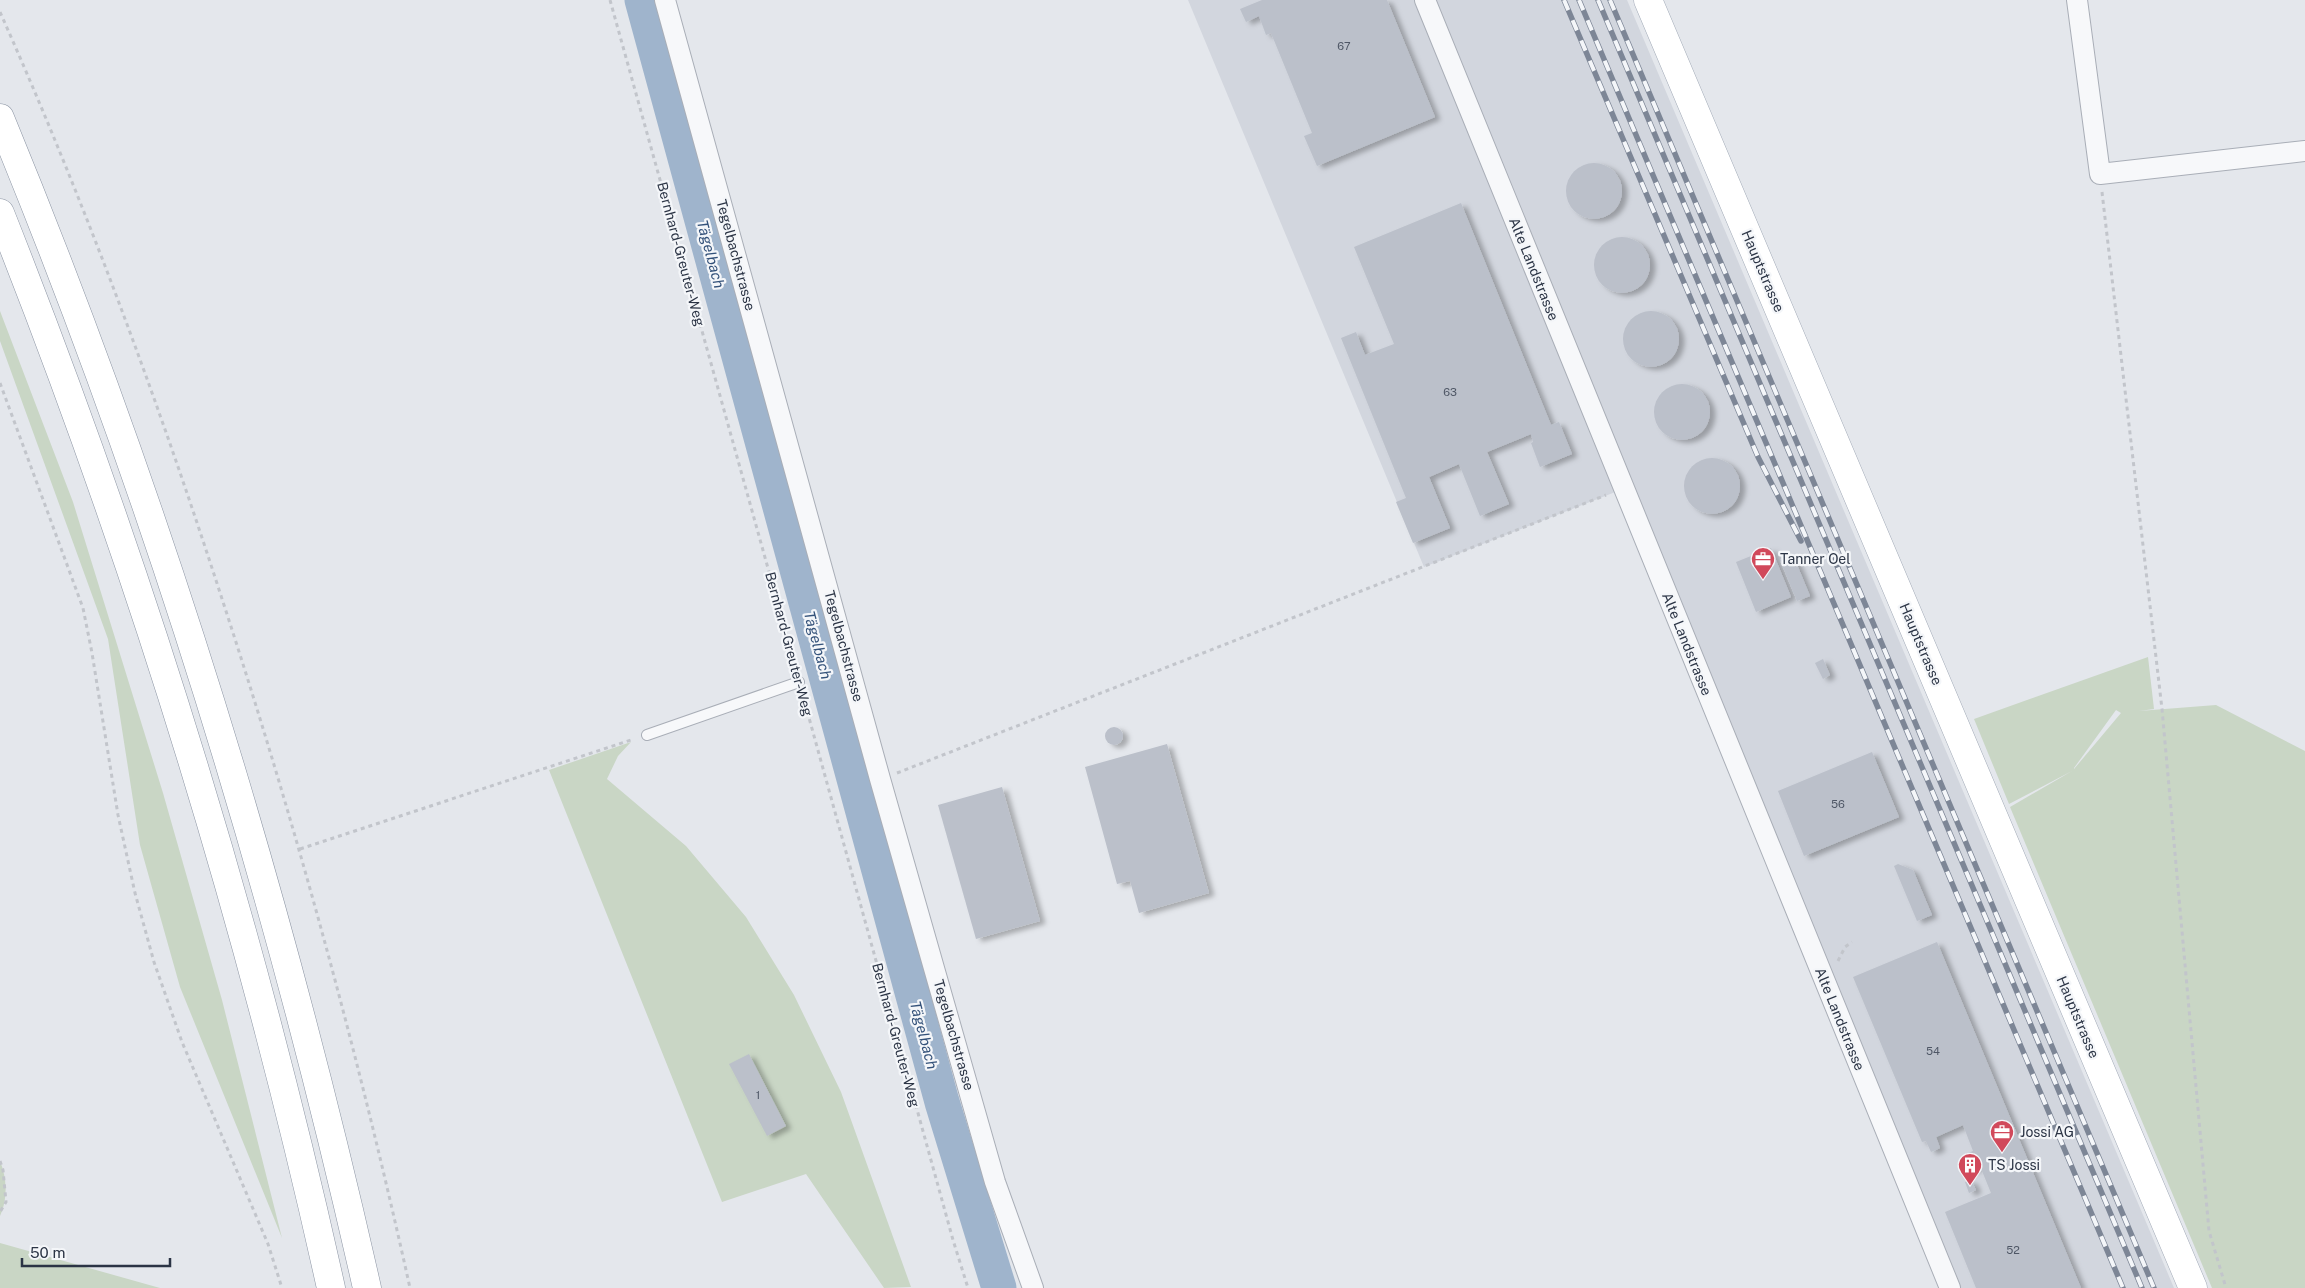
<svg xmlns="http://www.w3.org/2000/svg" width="2305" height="1288" viewBox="0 0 2305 1288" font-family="'Public Sans',sans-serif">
<defs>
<filter id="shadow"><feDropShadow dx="5.5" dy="3" stdDeviation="2.5" flood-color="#0004"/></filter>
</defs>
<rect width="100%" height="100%" fill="#e4e7ec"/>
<!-- built -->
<path fill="#d2d6de" d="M1188,0H1627L2174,1288H1950L1623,489L1424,567Z"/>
<!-- green -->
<g fill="#c9d6c5" fill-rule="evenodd">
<path d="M0,311L73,502L163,793L222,1000L282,1238L180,987L140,845L108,639L0,341Z"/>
<path d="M2148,657L2154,709L2139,711L2216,705L2305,751V1288H2212L2010,807L2072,771L2009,804L1974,719ZM2116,710L2121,713L2074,769V768Z"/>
<path d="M631,742L618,756L607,779L686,846L746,917L794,995L841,1092L911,1287L884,1288L806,1174L722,1202L549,770Z"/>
<path d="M0,1161C7,1178 8,1199 0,1216Z"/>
<path d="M0,1243L160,1288H0Z"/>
</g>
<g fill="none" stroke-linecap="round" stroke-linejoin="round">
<!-- river -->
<path stroke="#9fb4cc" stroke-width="35" d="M642,0L942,1102L999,1288"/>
</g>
<!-- building -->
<g fill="#bbc0ca" filter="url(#shadow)">
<path d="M1262,0H1387L1435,117L1317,166L1304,136L1312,133L1271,33L1266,35L1259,16L1246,22L1240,9Z"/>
<circle cx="1594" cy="191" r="28"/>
<path d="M1461,203L1551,425L1559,422L1572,454L1540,467L1531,443L1533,442L1531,434L1487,452L1509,504L1480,516L1459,464L1429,477L1450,528L1413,543L1396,502L1406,498L1341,338L1356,332L1365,355L1394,344L1354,247Z"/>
<circle cx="1622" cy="265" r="28"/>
<circle cx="1651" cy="339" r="28"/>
<circle cx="1682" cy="412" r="28"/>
<circle cx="1712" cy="486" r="28"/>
<path d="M1771,548L1791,597L1756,612L1736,562Z"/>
<path d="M1793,555L1810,596L1797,601L1780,560Z"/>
<path d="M1823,659L1830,675L1823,679L1815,663Z"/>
<circle cx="1114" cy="736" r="9"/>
<path d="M1167,744L1209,893L1139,913L1130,881L1117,884L1085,767Z"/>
<path d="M1872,752L1899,817L1804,856L1778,791Z"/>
<path d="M1002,787L1040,921L976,939L938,805Z"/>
<path d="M1898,864L1913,870L1932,915L1917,921L1894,866Z"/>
<path d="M1937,942L2034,1175L2081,1288H1976L1945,1212L1991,1193L1980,1166L1969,1171L1963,1155L1973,1151L1963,1125L1936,1137L1940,1148L1931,1152L1926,1141L1922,1142L1853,977Z"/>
<path d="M749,1054L786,1126L767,1136L729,1064Z"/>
<path d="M1971,1180L1976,1190L1969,1193L1965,1182Z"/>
</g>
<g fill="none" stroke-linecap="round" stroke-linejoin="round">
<!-- service casing -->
<g stroke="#a9aeb7" stroke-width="12">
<path id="service" d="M647,735L799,682"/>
</g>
<!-- minor casing -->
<g stroke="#a9aeb7" stroke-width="22">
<g id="minor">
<path d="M665,0L880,779L995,1182L1033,1288"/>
<path d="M1425,0L1950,1288"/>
<path d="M2077,0L2100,174L2305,151"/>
</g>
</g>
<!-- primary casing -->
<g stroke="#a3abb8" stroke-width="29">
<path id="primary" d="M1648,0L2193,1288"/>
</g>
<!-- motorway casing -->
<g stroke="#8b94a3" stroke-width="29">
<g id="motorway">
<path d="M0,118C156,496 277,889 367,1288"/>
<path d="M0,213C138,561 250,922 331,1288"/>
</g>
</g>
<!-- path -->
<g stroke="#c2c5cb" stroke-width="3" stroke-dasharray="4 4" stroke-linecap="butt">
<path d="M610,0L796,669"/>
<path d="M0,12C86,205 159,403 224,605C297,829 359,1057 410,1288"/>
<path d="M2102,192L2162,709L2209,1231L2226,1288"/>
<path d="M0,383L83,608L92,653L118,815L135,893L154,962L182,1042L268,1244L282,1288"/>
<path d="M803,696L953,1240L968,1288"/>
<path d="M897,773L1606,495"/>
<path d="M300,849L634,739"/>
<path d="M1838,961L1845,947L1852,942"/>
<path d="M0,1161L3,1170L6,1202L0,1212"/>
</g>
<!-- service -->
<use href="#service" stroke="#f7f8fa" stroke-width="10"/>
<!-- minor -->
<use href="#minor" stroke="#f7f8fa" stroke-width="20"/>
<!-- primary -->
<use href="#primary" stroke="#fff" stroke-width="28"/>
<!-- motorway -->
<use href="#motorway" stroke="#fff" stroke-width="28"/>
<!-- rail casing -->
<g stroke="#7d8696" stroke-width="5.5">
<g id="rail">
<path d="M1564,0L1758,457L1801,541"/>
<path d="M1579,0L2123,1288"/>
<path d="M1598,0L2142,1288"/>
<path d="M1610,0L2154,1288"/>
</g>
</g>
<!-- rail -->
<use href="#rail" stroke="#f4f6f9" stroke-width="4" stroke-dasharray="11" stroke-linecap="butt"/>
</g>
<!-- icons -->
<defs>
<g id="office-pin" transform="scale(1.25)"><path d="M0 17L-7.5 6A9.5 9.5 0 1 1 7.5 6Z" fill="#d1495b" stroke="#f4f6f9"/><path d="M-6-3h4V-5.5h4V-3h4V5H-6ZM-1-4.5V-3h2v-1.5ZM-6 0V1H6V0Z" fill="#fff"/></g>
<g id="building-pin" transform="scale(1.25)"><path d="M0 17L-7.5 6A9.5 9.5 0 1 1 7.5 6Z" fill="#d1495b" stroke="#f4f6f9"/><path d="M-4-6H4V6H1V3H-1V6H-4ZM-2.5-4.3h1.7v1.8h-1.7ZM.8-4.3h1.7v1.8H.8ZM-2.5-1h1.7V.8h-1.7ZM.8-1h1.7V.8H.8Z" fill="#fff"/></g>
</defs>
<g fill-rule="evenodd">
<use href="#office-pin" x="1763" y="559"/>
<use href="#office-pin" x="2002" y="1132"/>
<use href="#building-pin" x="1970" y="1165"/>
</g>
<g text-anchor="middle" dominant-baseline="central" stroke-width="4.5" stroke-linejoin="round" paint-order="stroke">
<!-- number labels -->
<g font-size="11" fill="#4f5766">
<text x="1344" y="46">67</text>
<text x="1450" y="392">63</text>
<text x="1838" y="804">56</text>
<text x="1933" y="1051">54</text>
<text x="758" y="1095">1</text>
<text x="2013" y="1250">52</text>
</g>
<!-- street labels -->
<g font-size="14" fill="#2b3445" stroke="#f4f6f9">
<text transform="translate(681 254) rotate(75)">Bernhard-Greuter-Weg</text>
<text transform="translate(736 255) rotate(75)">Tegelbachstrasse</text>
<text transform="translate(1534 269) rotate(68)">Alte Landstrasse</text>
<text transform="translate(1763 271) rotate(67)">Hauptstrasse</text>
<text transform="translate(789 644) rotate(75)">Bernhard-Greuter-Weg</text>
<text transform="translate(1687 644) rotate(68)">Alte Landstrasse</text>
<text transform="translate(1921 644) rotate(67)">Hauptstrasse</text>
<text transform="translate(844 646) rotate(75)">Tegelbachstrasse</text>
<text transform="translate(2078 1017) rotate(67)">Hauptstrasse</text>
<text transform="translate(1840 1019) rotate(68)">Alte Landstrasse</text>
<text transform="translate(896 1035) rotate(75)">Bernhard-Greuter-Weg</text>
<text transform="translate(954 1035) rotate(74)">Tegelbachstrasse</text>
</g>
<!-- poi labels -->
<g font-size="14" fill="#2b3445" stroke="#f4f6f9" text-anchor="start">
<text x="1780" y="559">Tanner Oel</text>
<text x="2020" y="1132">Jossi AG</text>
<text x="1988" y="1165">TS Jossi</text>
</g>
<!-- water labels -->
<g font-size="15" font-style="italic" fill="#34527a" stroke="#f4f6f9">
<text transform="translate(711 254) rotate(75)">Tägelbach</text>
<text transform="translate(818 645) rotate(75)">Tägelbach</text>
<text transform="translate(924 1035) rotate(75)">Tägelbach</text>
</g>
</g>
<!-- scale -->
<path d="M22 1258v8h148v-8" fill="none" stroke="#2b3445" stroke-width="2.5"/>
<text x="30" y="1258" font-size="15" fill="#2b3445" stroke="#f4f6f9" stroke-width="4" paint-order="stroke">50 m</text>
</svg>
